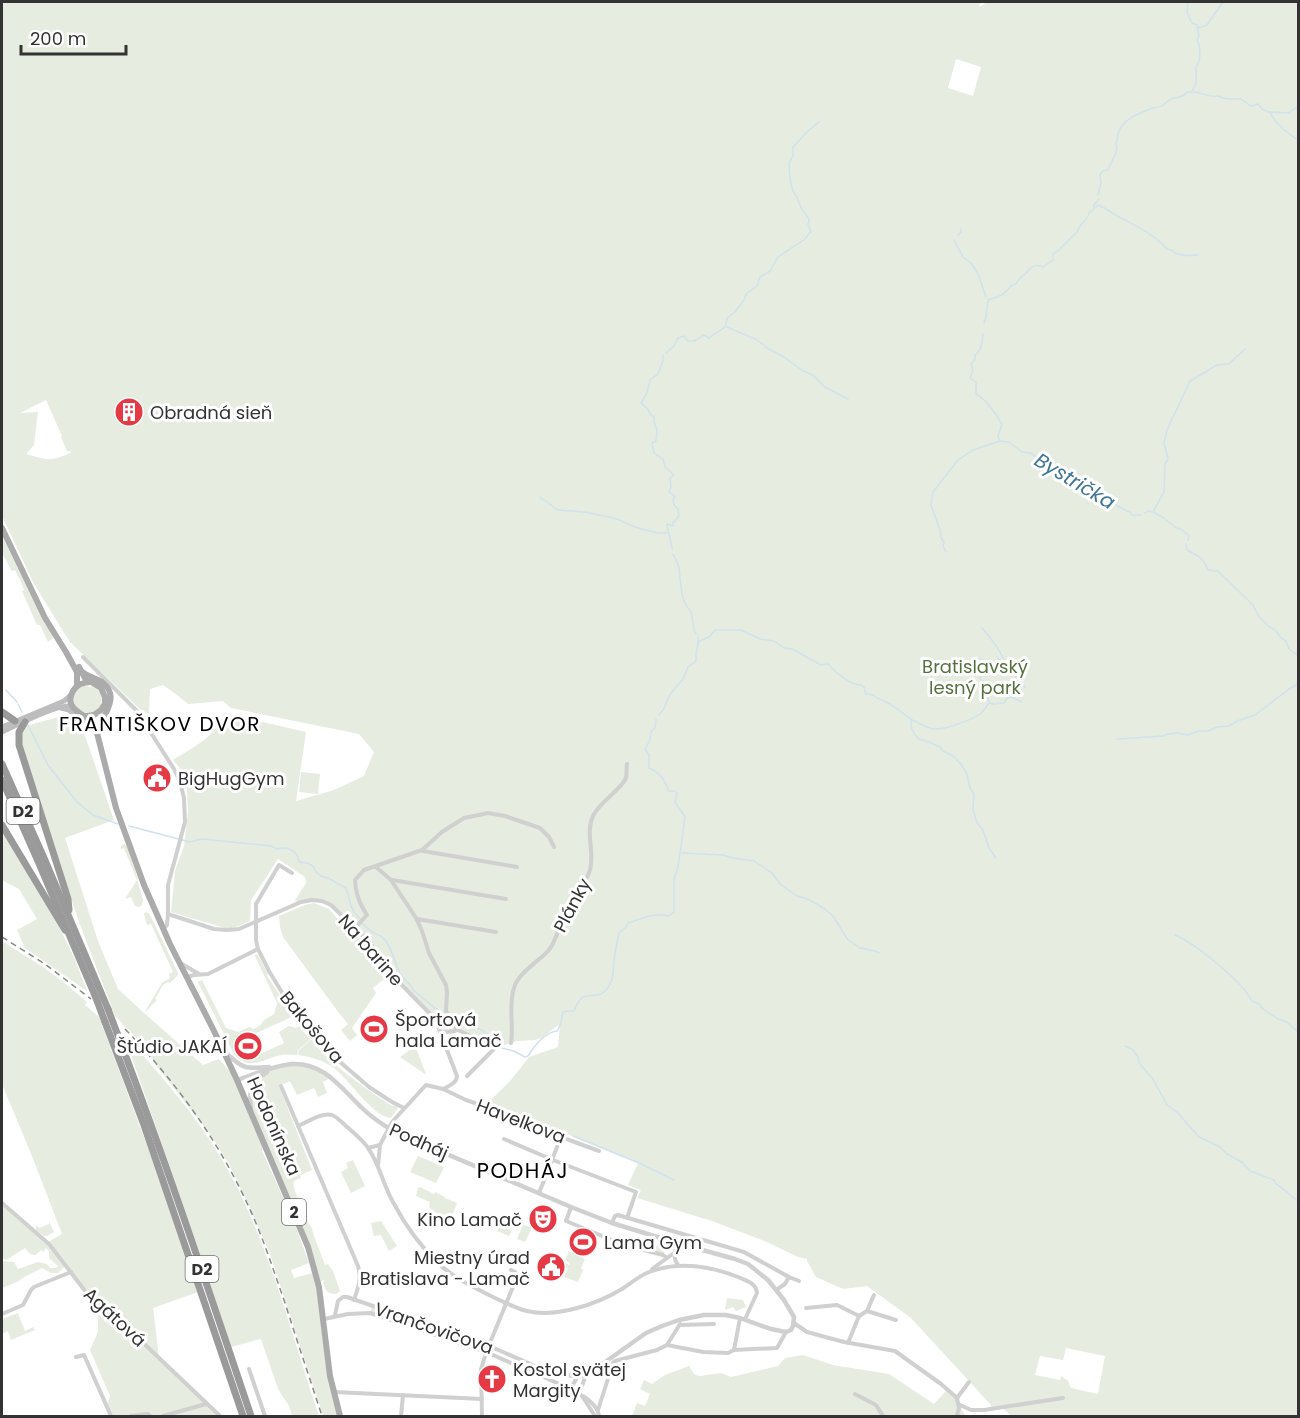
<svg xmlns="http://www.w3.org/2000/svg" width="1300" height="1418" viewBox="0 0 1300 1418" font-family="Poppins,sans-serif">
<rect width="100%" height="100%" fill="#fff"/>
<!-- green -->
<g fill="#e6ecdf" fill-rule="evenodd">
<path d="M2,2H981L979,7L987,2H1298V1416H1011L1003,1408L991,1410V1405L911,1318L867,1286L843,1289L816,1277L807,1261V1259L798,1257L767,1242L712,1221L637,1198L641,1190L628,1185L638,1163L489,1102L510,1081L529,1057L558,1047L560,1024L541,1038L535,1040L517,1041L495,1048L456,1029L440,1033L435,1019L394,977L378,950L333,905C320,897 311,898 296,902L295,900L306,883L305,877L278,859L251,900L250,921L239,926L228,929L171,912L175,871L184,846L188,811L186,775L173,760C193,747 216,737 224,713L306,732L296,801L334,790L364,776L374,752L359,734L231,708L223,701L188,704L177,695L163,685L150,689L149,713H144L70,642L34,584L2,516ZM956,59L981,67L973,96L948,88ZM46,400L62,436L61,437L67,451H70L71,453C49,462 48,460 26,454L34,445L38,412L20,413ZM1066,1348L1105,1356L1098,1394L1071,1388L1068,1381L1061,1376L1060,1380L1035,1375L1040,1356L1063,1360Z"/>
<path d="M2,536L44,623L52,633L53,638L48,642L40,625H37L22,591L24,590C22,583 18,576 15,570L12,571L2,553Z"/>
<path d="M85,685L89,687L94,686C101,692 103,697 101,705C90,718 81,714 73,701C74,693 77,688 85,685Z"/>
<path d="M62,716L82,727L114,820L65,838L98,941L118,989L144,1013L162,983L170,978L169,974L173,972L151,924L147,925L144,914L146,912L149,913L178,973V975L170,983L168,982L163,985L155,999L157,1000L144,1013L203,1065L219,1059L237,1080L250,1109L254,1082L274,1067L304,1065L332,1077L323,1082L327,1093L318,1097L314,1088L297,1095L290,1081L279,1086L312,1170L300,1175L301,1178L294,1181C292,1190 299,1198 302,1206L301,1207H303C305,1211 305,1215 307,1220C308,1223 310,1225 312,1228L311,1229H312L314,1236L325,1265L328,1264L333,1271L340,1291L336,1294C327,1294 325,1290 323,1282L325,1280L318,1282L326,1345L340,1416H323L270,1254L251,1210L229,1164L210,1134L155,1064L148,1050L115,1016L82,930L60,868L21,745V734L26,726ZM263,1140L316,1272L294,1278L291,1270L309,1263L291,1214L262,1151Z"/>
<path d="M301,772L320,774L318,794L299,792Z"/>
<path d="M2,828L60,929L74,957L87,991L25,948L17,930L37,919L19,889L2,880Z"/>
<path d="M124,844L127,846L138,879L137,880L143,900L142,905L139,907L135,906L131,897L125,899L137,880L124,848L121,849V846Z"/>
<path d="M314,903L329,909L347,930L351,928L370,947L390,974L373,988L376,993L352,1028L357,1035L350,1041L341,1030L348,1024L339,1013L283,937L280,927L279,916L305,905Z"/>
<path d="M2,941L43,967L62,981L87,1002L85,1005L99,1017L154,1164L198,1292L153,1308L159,1358L220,1416H111L107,1406L110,1396L90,1350L98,1332V1313L102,1309L92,1300L48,1242L62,1234L34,1161L2,1084Z"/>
<path d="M256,954L258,955L268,974L267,976L294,1016L241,1040L246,1054L250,1059L284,1043L279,1032L289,1026L296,1028L299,1026L310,1040L298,1050L297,1055C292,1055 287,1054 282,1055C264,1058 252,1071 235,1056L198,982L202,980L226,1028L238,1032L249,1027L254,1029L261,1025L263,1021L274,1014L277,1003L255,956Z"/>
<path d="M123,1032C155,1070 190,1107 216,1150C266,1229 289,1328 319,1416H292L289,1406L278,1389L261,1339L231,1347L204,1265Z"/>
<path d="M312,1039C325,1062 370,1091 392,1106L396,1105L398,1108L391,1118C374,1118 349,1079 334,1068C323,1060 311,1057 298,1055L299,1050Z"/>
<path d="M414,1047L416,1048L426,1074H425L400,1057Z"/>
<path d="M418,1156L444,1167L436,1183L410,1172Z"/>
<path d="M353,1160L365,1186L351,1193L341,1172L348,1168L346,1163Z"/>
<path d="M420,1187L434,1194L435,1192L445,1197V1198L457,1203L449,1224L436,1220L438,1214L429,1207L430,1202L416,1196L418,1188Z"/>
<path d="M2,1205L42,1239L49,1247L64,1267L58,1273H51L42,1268L26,1276L17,1282L2,1288V1261L14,1262L18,1269L38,1262L47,1264L50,1268H56L58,1266L49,1258V1251L46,1248L43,1252L41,1250L35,1255L30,1254L25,1248L6,1260L2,1258Z"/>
<path d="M504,1213L514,1218L512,1221L507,1219L504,1226L512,1230L509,1236L497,1231Z"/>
<path d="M49,1221L54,1232L47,1236H44L36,1230V1226H37L39,1228L49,1224Z"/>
<path d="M381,1221L397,1246L389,1251L381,1235L374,1236L371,1223Z"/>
<path d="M524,1222V1225L532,1228L525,1242L517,1239Z"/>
<path d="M629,1238L665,1248L664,1254L627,1243Z"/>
<path d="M569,1251L585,1259L581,1268L583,1270L578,1282L564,1277L568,1268L563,1266L565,1263L569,1265L570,1263L565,1260Z"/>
<path d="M727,1298L743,1300L746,1307L736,1311L733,1307L725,1310Z"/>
<path d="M372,1306L489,1346L486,1352L370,1313Z"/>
<path d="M18,1313L25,1331L33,1327L35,1330L11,1340L8,1331L2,1334V1319Z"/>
<path d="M803,1355L833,1365L889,1374L934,1404L946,1391L948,1390C957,1399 959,1407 966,1416H632L637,1403L645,1406L650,1394L640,1389L644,1380L652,1384L665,1375L689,1366L695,1375L700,1376L721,1373L731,1377L778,1366L785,1358Z"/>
</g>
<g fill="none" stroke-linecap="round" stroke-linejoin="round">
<!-- stream -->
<g stroke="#cfe2ee" stroke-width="1.5">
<path d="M1188,2L1187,13L1192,23L1197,25L1199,35L1197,40C1201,47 1201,61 1196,67C1196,76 1198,84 1192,91"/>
<path d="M1198,28L1207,25L1223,2"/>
<path d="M1195,92C1204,93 1209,98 1218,96C1226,101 1233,98 1241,99L1251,106L1258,104L1263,110L1269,112L1289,113L1298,106"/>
<path d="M1270,112C1275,124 1288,133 1298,140"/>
<path d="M1098,195L1101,183L1100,174L1103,171L1108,170C1111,160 1119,154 1116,143C1119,137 1117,131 1122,126C1130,116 1139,114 1150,109C1154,107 1159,108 1163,105C1166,103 1168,101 1171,99C1177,97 1183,98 1187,92H1194"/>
<path d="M1096,207L1098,205C1106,208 1112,213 1119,217C1136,226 1154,234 1167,249C1170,249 1173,251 1175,253C1182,257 1190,255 1198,255"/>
<path d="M958,235L961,232V228"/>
<path d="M954,240L963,257L972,264L978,274L986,297"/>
<path d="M984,323L986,317L988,300C994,297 1001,298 1005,292C1010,288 1009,285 1016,284C1019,278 1021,278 1026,273C1032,267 1034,263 1043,267L1053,260V254L1059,250L1078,231C1079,223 1088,221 1089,213L1094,209V205L1099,199"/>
<path d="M727,327L755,339L764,345L767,348L784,357L803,371L813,375L825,387L848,399"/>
<path d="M983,334C982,342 982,350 975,355V359L971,364L973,370L970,378L976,382V394C987,400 995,413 1002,424L998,436L1000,441L1009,442L1022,452L1030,453L1038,458L1055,464V467C1059,470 1064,472 1068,475C1074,479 1081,486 1088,489C1091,491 1094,491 1097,493C1108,499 1118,508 1130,512L1132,515H1141"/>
<path d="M666,353L674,346L678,338L684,336L688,341H694L704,335L709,338C712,337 713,334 716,333C724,327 726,330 727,318L735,312L744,300L746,294L757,286L760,277L770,271L778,257L805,239L811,231L808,225L809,219L801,208L797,197L793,191L790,179L789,163L793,156V147L808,131L819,122"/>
<path d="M663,355V361L658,374L650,380L647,393L641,403L648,409L650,414L654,417V422L657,430L656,441L652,443L654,453L663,459L665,467L674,475L670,478L671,486L669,492L675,496L673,499L674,505L678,509L679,516L673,523V526L667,524C668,533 671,540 672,549"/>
<path d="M540,497L558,510L584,512L600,515L617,519L635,527L657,533H666"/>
<path d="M1153,512L1164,492L1165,464L1168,459L1164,443L1167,430L1190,381L1217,365L1229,364L1245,349"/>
<path d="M1145,513L1148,511L1153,512L1164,518"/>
<path d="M1166,520L1173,525L1176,528L1181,529L1189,536L1188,540"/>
<path d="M1186,544L1187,550C1197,556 1203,557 1208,570L1218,571L1253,605L1258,615L1267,625L1276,631L1281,638L1286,641L1289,649L1298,656"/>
<path d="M946,552L943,546L944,542L941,538L940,530L931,505L933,492L958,460L973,450L1000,441"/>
<path d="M673,554C675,558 678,563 679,568C681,582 680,602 691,611L694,630L696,634"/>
<path d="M982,628C994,641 1002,653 1009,670"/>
<path d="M698,642L710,636L715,630H741L760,639L774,641L784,648L792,649L821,665L828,664C836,673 850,685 861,685L864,687L866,694L873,695C878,700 880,699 886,702C895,706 903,714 911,719V727L915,735L919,739L929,742L940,747L943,751L953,756L960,763L967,774L970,788L974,794L973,809L977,823L983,830L989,848L996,858"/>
<path d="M977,658L983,661L984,670L980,679L986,684L987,689L984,694L989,701V702"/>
<path d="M998,658L1025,687"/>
<path d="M6,690L17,702"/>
<path d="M990,703L993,704L1004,703L1009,696L1022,702"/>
<path d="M18,704L22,712"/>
<path d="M659,715L663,710L671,693L683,679L688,667L696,661C695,650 699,647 698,638"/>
<path d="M912,720C918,722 928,729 934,729C945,730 971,720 980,714C985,711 985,707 989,703"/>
<path d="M28,725L48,765L77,802L93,815L118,824"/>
<path d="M1117,739L1163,736L1168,734L1178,733L1188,735L1198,731H1208L1217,727L1229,726L1237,721L1255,715L1289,689L1298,684"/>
<path d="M129,826L190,842L202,839L271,846L277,849C287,846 298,850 299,862L307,863L313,866L316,872L321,876L328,878L346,888C350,899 350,912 361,919"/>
<path d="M682,853L723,855L733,858L754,861L772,873L780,884L797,896L808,899L825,909L833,916L848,940L860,948L875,951L879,953"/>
<path d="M363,924C366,927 370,931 374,933C377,935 380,935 382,937C391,944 394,961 399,971C402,979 410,982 413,990L446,1017L454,1022"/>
<path d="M1175,935C1196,944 1243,982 1252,1001L1259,1004L1263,1009L1278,1019L1287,1022L1298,1032"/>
<path d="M458,1024C480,1027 484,1029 498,1045"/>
<path d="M1125,1046L1133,1050L1138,1057L1139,1063L1153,1079L1167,1105L1177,1112L1199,1137L1220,1147L1227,1154L1242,1162L1250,1171L1274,1180L1276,1184C1285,1189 1290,1196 1298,1201"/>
<path d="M502,1048L514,1051L525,1057L528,1056C534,1046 545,1032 557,1031C562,1024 561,1019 563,1012L567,1011H574C584,984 594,1004 607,989C614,980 613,972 614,961C615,952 617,942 619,933L626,927L628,923C644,918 652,913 669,916L674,912V879L678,867L685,817L675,802L677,793L675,791H669C664,780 661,773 649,768V755L645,749L650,740L651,732L655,728L656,719"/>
<path d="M573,1136L639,1163L674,1180"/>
</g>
<!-- minor -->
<g stroke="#d0d0d0" stroke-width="4">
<path d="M83,657L137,711L174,769L180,782L184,798L185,822L168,885V914L167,925L163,929"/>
<path d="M423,851L517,867"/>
<path d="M376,867L391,880L416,918L422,931L429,953L446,985L447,992L446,1011L450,1017L456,1020V1029"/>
<path d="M292,873L279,865L256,904V940L258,949L269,971L292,1009L325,1049L369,1087L392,1102L404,1108"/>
<path d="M392,880L506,899"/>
<path d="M168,914L214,929L227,930L239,929L301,902L312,900L322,901L331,905L370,943L394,977L435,1019L457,1076C457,1083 449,1086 443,1089"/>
<path d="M417,919L496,932"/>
<path d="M355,928L367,915C359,903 356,894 355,880L364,870L422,850L442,832L464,818L488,813L505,816L540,828L549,837L554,847"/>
<path d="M182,964L199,974"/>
<path d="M187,977L194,975L208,974L258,949"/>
<path d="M440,1033L455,1031L456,1029L495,1048L467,1076"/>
<path d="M511,1043C514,1025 508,1005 514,988C517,974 539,961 548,951C557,942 560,921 566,909C573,896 586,885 590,870C595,852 585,833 593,816C599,802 622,789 626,778C627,774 626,768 627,764"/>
<path d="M281,1086L358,1266C362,1279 358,1288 354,1300"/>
<path d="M298,1126C307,1122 322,1112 332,1115C337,1117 342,1122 346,1126C354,1133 363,1140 368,1148C380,1165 383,1185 393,1202C405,1225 420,1246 439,1264C454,1278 475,1288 493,1297C504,1302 515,1308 527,1311C557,1318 597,1304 622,1289C631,1283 639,1276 649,1272C678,1261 710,1266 738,1277C747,1281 756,1283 757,1293L745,1319"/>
<path d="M504,1139L553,1160L636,1192L627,1218"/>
<path d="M368,1148L380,1145L392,1122L426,1085L443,1089L466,1100L510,1115L561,1137L599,1151"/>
<path d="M378,1165L380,1145"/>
<path d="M539,1193L561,1137"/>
<path d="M2,1203L49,1244L92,1300L137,1337L220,1416"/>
<path d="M571,1207L566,1221L624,1245L663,1255L667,1258"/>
<path d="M612,1223L615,1216L618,1215L744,1252L789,1277L799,1281"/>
<path d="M677,1243C675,1252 672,1257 678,1265"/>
<path d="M652,1269L674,1253"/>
<path d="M776,1290L785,1284L789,1277"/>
<path d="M806,1308L837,1305L859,1316"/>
<path d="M867,1311L896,1320"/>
<path d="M2,1314L23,1305L31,1290L34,1287L71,1272"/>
<path d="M335,1315L338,1301L343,1297H347L489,1346L544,1370L577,1377L587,1375"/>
<path d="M324,1319L348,1314L370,1313L486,1352L571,1389L582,1396L595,1416"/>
<path d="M794,1323L807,1332L844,1342L895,1351L941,1384L957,1398L959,1408L957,1416"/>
<path d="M680,1325L714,1324"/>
<path d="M848,1343L859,1316L867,1311L874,1295"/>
<path d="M667,1345L680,1324"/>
<path d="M734,1350L740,1318"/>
<path d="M76,1357L84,1355L111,1416"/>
<path d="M249,1369L265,1416"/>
<path d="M571,1389L577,1377"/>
<path d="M334,1392L482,1399"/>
<path d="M579,1394L586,1375"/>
<path d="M855,1394L876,1405L883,1416"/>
<path d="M583,1396C590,1400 598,1408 599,1416"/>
<path d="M957,1398L969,1382"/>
<path d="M960,1405L971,1410H984L1063,1398"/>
<path d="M598,1410L613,1363L615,1361L657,1350L667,1345L703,1352L728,1353L734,1350L777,1348L786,1332"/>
<path d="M131,1416L148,1414L150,1416"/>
<path d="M163,1416L206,1404"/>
<path d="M401,1416L403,1395"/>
<path d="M482,1416L481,1369L487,1350L517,1277L515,1272L511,1270"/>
</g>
<!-- tertiary -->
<g stroke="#d0d0d0" stroke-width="4.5">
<path d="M226,1053C243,1069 245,1069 269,1067"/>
<path d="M237,1080C255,1074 273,1066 291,1064C324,1062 340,1087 361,1107C371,1117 383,1125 395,1132L571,1207L612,1223L677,1243L735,1259L748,1264L768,1280L784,1300L794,1317L793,1326L791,1330L786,1332L771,1329L740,1318L726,1315H704L679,1320L662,1326L646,1333L587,1375"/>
<path d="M251,1110C249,1090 250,1083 267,1072"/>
</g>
<!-- secondary -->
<g stroke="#bdbdbd" stroke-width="5">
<path d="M61,708L69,710L76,717L90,723"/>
<path d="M2,727L64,701L71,695"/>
<path d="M2,732C18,725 56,704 73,706"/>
</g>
<!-- primary -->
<g stroke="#ababab" stroke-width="6">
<path d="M2,528L45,618L66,652L77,672V686"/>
<path d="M79,667L85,678L101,688L105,697V704L101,710L94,715L87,716"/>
<path d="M84,673C89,677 96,678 102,682C121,697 103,712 101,728"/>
<path d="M91,682C83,682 77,684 73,691C62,710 87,714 95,725L116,808L144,885L170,944L214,1031L237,1080L308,1247L319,1287L330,1376L340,1416"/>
</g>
<!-- motorway -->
<g stroke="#9a9a9a" stroke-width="7">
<path d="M2,712L15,721"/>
<path d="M25,722L19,732V745L68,899L69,910"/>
<path d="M2,764L44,858L108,1009"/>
<path d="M2,780L38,861L96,998"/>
<path d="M2,825L65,930"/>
<path d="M105,1022L144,1125L243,1416"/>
<path d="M117,1033C165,1159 208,1288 251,1416"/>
</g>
<!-- rail -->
<g stroke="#888" stroke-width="1.5" stroke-dasharray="6 4.5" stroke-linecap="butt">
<path d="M2,937L45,964L91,999"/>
<path d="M125,1029C174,1080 216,1137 246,1201C262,1234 273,1269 285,1303C297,1341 310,1379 322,1416"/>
</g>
<!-- motorway-bridge -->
<g stroke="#9a9a9a" stroke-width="7">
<path d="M96,998L105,1022"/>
<path d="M108,1009L117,1033"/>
</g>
</g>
<!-- icons -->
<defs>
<g id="building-disc" transform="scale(1.5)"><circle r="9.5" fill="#e63946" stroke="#fff"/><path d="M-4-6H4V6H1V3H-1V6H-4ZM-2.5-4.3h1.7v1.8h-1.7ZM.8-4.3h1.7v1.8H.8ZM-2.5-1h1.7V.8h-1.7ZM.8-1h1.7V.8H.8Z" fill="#fff"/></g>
<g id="civic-disc" transform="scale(1.5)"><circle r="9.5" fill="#e63946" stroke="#fff"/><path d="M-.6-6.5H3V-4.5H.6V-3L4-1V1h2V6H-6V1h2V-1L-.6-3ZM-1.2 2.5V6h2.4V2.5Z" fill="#fff"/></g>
<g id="stadium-disc" transform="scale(1.5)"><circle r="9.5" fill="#e63946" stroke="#fff"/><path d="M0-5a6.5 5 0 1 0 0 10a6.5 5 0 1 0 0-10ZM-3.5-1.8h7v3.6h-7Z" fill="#fff"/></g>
<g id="theatre-disc" transform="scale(1.5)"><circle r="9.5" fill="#e63946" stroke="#fff"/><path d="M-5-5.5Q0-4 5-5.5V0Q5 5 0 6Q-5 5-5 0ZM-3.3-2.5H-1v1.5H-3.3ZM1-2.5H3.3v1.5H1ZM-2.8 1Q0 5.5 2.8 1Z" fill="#fff"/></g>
<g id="church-disc" transform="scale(1.5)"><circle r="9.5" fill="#e63946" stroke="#fff"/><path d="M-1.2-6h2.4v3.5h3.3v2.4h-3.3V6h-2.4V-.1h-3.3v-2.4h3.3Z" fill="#fff"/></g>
</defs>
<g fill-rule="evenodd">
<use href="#building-disc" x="129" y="412"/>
<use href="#civic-disc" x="157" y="778"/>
<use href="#stadium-disc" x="374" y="1029"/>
<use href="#stadium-disc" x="248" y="1046"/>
<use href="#theatre-disc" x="543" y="1219"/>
<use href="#stadium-disc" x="583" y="1242"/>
<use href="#civic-disc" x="551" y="1267"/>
<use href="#church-disc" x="492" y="1379"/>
</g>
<g text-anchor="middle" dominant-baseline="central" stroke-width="6" stroke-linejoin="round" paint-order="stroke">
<!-- shield labels -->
<g fill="#fff" stroke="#707070" stroke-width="1.5">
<rect x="6.5" y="798" width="33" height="26" rx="4.5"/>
<rect x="282" y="1199" width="24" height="26" rx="4.5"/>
<rect x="185.5" y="1256" width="33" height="26" rx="4.5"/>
</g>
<g font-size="16" font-weight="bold" fill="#333">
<text x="23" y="811">D2</text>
<text x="294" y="1212">2</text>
<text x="202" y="1269">D2</text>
</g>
<!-- poi labels -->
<g font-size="18" fill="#333" stroke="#fff" text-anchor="start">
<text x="150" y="412">Obradná sieň</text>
<text x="178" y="778">BigHugGym</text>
<text x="395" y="1019">Športová<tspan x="395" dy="21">hala Lamač</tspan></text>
<text x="227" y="1046" text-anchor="end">Štúdio JAKAÍ</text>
<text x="522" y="1219" text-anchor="end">Kino Lamač</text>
<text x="604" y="1242">Lama Gym</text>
<text x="530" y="1257" text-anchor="end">Miestny úrad<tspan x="530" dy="21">Bratislava - Lamač</tspan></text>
<text x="513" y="1369">Kostol svätej<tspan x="513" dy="21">Margity</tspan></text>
</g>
<!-- park labels -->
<g font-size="18" fill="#56703f" stroke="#fff">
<text x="975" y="666">Bratislavský<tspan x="975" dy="21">lesný park</tspan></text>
</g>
<!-- street labels -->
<g font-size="18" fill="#333" stroke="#fff">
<text transform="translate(572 905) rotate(-62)">Plánky</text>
<text transform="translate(371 950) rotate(49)">Na barine</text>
<text transform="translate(312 1027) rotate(50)">Bakošova</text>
<text transform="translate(521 1121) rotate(21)">Havelkova</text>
<text transform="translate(274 1126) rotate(66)">Hodonínska</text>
<text transform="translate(419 1141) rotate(24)">Podháj</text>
<text transform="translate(115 1317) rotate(43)">Agátová</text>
<text transform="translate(434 1328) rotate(19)">Vrančovičova</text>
</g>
<!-- water labels -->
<g font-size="20" font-style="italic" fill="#3f7597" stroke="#fff">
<text transform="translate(1075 481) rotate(31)">Bystrička</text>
</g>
<!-- neighbourhood labels -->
<g font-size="20" letter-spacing="1.5" fill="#000" stroke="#fff">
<text x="160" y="724">FRANTIŠKOV DVOR</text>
</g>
<!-- quarter labels -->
<g font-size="21" letter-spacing="1.5" fill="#000" stroke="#fff">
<text x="523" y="1170">PODHÁJ</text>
</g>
</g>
<!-- border -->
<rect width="1300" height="1418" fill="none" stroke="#333333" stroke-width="6"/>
<!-- scale -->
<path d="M21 45v9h105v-9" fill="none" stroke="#333333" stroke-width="3"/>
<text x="30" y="45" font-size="18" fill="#333333" stroke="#ffffff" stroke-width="4.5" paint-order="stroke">200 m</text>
</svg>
